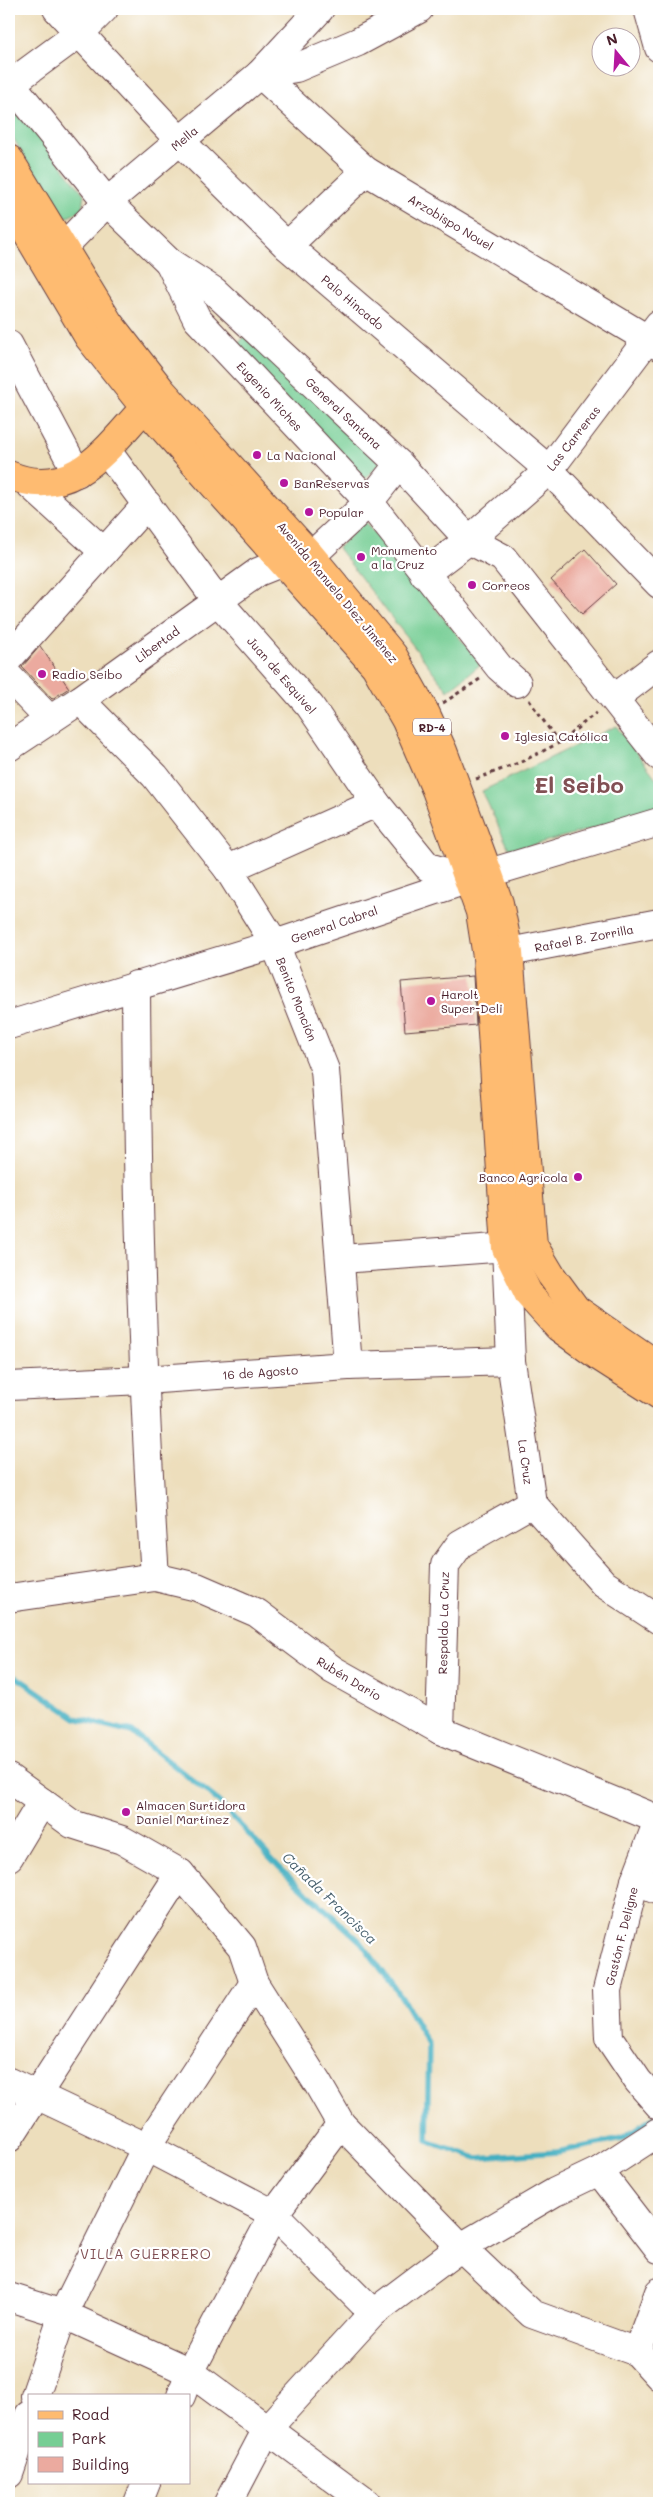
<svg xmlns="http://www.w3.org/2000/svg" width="668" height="2512" viewBox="0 0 668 2512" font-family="Mali,sans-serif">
<rect width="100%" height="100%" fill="#fff"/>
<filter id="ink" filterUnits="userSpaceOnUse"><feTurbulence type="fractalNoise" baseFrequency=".02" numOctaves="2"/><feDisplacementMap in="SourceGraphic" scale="10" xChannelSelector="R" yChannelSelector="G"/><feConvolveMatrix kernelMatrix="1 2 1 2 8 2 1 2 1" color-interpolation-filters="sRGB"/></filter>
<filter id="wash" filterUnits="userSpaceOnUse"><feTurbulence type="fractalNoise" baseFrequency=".0096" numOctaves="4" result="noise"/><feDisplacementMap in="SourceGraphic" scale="20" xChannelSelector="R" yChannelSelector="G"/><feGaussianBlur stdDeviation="1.12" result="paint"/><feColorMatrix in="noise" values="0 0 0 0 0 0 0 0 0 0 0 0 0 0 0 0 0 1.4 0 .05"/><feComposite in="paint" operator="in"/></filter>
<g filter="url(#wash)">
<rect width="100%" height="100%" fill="#eddebc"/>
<!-- green -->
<g fill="#76ce94" stroke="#607660">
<path d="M9,106L40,138L84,194L82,210L68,217L57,212L9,131Z"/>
<path d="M250,331L381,463L365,479L234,348Z"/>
<path d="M364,521L481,664L448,691L338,548Z"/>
<path d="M616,726L659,782V811L510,851L482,791Z"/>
</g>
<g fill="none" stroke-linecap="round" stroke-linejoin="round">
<!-- stream -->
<path stroke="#43afc1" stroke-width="5.5" d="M9,1675L18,1678L76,1718L132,1732L217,1800L279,1867L361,1942L402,1998L429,2045L427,2141L477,2158L557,2152L622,2139L659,2114"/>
</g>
<g id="blocks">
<!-- building -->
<g fill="#ebaa9f">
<path d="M585,549L616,584L582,614L551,580Z"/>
<path d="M40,646L69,688L52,699L22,667Z"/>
<path d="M473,976L476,1025L405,1031L401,982Z"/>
</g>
</g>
</g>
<g filter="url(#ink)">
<use href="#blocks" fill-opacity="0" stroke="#623c41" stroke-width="1"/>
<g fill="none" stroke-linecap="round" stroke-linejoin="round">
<!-- minor casing -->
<g stroke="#623c41" stroke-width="30">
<g id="minor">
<path d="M57,9L180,141L287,246L549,470L659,584"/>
<path d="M648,9L659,48"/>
<path d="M260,74L366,171L659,346"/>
<path d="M260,74L296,68L358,42L419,9"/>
<path d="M9,85L81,32L104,9"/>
<path d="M12,85L107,202L169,262L214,291L399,464L469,540L503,558L659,756"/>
<path d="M287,246L366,171"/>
<path d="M44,261L62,248L107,202L260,74L320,9"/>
<path d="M169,262L197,319L369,502L499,667L517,683"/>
<path d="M9,345L77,473"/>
<path d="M107,451L217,600L310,706L376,803L428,867L469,879"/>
<path d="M26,481L104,552"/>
<path d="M424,574L469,540L549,470L659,324"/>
<path d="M9,658L147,504"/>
<path d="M9,677L50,720"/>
<path d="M615,698L659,664"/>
<path d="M80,700L155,776L228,869L275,944L325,1070L348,1366"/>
<path d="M9,747L80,700L258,572L283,562L311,556L369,502L399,464"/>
<path d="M228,869L376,803"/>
<path d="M509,952L659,923"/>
<path d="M136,985C137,1183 142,1380 155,1577"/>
<path d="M9,1025L275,944L469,879L659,822"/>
<path d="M506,1248L511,1361L532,1503L604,1584L659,1620"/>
<path d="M341,1259L524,1246"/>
<path d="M9,1386L144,1380L348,1366L511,1361"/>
<path d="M9,1598L155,1577L197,1587L257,1613L333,1670L440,1730L657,1819"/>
<path d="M440,1730L445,1565L460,1544L532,1503"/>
<path d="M9,1778L72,1824L122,1840L180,1873L242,1947L254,1983L318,2084L341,2124L461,2247L532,2314L637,2352L659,2376"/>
<path d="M659,1818L635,1881L607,1990L609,2038L638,2081L659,2105"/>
<path d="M9,1857L42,1802"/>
<path d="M635,1881L659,1891"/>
<path d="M9,2082L146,2147L274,2214L373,2313"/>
<path d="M9,2138L180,1873"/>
<path d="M599,2171L659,2249"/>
<path d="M9,2297L63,2314L190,2372L367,2503"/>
<path d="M637,2352L659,2292"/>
<path d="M35,2396L63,2314L146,2147L254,1983"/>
<path d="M181,2396L190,2372L274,2214L341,2124"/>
<path d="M9,2474L29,2415"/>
<path d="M138,2503L146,2483"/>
<path d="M228,2503L267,2429L373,2313L461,2247L555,2192L599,2171L659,2132"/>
</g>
</g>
<!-- major casing -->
<g stroke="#623c41" stroke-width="30">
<g id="major">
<path d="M9,159L109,323L162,391L311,556L393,655L426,714L443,751L489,875L499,903L509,952L533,1245L551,1275L576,1309L659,1366"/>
<path d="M9,203L89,338L144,407L375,666L406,721L436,790L480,912L487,957L506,1248L529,1295L558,1327L598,1356L659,1395"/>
<path d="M9,475C80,505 114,435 157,395"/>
</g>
</g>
<!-- path -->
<g stroke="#623c41" stroke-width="3" stroke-dasharray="4 4" stroke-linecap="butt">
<path d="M529,700L559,743"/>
<path d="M443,703L480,679"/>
<path d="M476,779L521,762L559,743L596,713"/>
</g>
<!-- minor -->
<use href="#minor" stroke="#fff" stroke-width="28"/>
<!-- major -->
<use href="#major" stroke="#febb71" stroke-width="28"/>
</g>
</g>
<!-- markers -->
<g fill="#b5179e" stroke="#fff" stroke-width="2">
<circle cx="257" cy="455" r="5"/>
<circle cx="284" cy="483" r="5"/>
<circle cx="309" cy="512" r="5"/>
<circle cx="361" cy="557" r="5"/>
<circle cx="472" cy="585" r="5"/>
<circle cx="42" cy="674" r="5"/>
<circle cx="505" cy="736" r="5"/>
<circle cx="431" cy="1001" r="5"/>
<circle cx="578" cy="1177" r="5"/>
<circle cx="126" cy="1812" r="5"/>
</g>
<g text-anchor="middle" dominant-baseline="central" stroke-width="4.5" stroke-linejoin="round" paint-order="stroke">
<!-- shield labels -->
<rect fill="#fff" stroke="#80626b" stroke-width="1" x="413" y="718.5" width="38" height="17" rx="4"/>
<g font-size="11" font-weight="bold" fill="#4a1f2b">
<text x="432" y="727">RD-4</text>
</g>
<!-- street labels -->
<g font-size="12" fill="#4a1f2b" stroke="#fff">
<text transform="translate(184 138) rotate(-40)">Mella</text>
<text transform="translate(451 222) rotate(31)">Arzobispo Nouel</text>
<text transform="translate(353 302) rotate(40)">Palo Hincado</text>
<text transform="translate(270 396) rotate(47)">Eugenio Miches</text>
<text transform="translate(344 413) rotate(43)">General Santana</text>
<text transform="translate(573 438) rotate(-52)">Las Carreras</text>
<text transform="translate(338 592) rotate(50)">Avenida Manuela Díez Jiménez</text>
<text transform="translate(157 644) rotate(-36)">Libertad</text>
<text transform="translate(282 675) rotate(49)">Juan de Esquivel</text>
<text transform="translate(334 924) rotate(-19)">General Cabral</text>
<text transform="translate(584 938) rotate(-11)">Rafael B. Zorrilla</text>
<text transform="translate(297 999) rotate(68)">Benito Monción</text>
<text transform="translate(260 1372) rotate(-4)">16 de Agosto</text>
<text transform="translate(526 1462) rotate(82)">La Cruz</text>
<text transform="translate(443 1623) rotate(-89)">Respaldo La Cruz</text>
<text transform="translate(349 1678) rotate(31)">Rubén Darío</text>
<text transform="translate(621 1936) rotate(-76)">Gastón F. Deligne</text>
</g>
<!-- poi labels -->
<g font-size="12" fill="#4a1f2b" stroke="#fff" text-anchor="start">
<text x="267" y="455">La Nacional</text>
<text x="294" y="483">BanReservas</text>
<text x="319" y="512">Popular</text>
<text x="371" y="550">Monumento<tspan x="371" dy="14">a la Cruz</tspan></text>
<text x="482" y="585">Correos</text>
<text x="52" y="674">Radio Seibo</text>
<text x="515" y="736">Iglesia Católica</text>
<text x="441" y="994">Harolt<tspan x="441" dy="14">Super-Deli</tspan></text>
<text x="568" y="1177" text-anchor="end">Banco Agrícola</text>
<text x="136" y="1805">Almacen Surtidora<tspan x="136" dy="14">Daniel Martínez</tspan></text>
</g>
<!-- water labels -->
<g font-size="14" font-style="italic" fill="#47606e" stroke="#fff">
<text transform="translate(330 1898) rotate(44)">Cañada Francisca</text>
</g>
<!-- neighbourhood labels -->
<g font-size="14" letter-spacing="1" fill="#825054" stroke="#fff">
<text x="146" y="2253">VILLA GUERRERO</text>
</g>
<!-- town labels -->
<g font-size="22" font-weight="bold" fill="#825054" stroke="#fff">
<text x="579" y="784">El Seibo</text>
</g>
</g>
<!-- margin -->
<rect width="668" height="2512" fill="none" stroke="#fff" stroke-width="30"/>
<!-- legend -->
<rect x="28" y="2394" width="162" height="90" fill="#ffffff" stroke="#b7a5aa"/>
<rect x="38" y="2411" width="25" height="8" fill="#febb71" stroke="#b7a5aa"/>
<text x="72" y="2420" font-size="15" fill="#4a1f2b">Road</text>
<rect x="38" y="2432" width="25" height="15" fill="#76ce94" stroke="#b7a5aa"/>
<text x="72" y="2444" font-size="15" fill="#4a1f2b">Park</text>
<rect x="38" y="2457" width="25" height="15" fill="#ebaa9f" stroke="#b7a5aa"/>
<text x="72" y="2470" font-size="15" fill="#4a1f2b">Building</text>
<!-- north arrow -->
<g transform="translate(616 52) rotate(342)"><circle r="24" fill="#ffffff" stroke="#b7a5aa"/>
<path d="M0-4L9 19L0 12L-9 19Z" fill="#b5179e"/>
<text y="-8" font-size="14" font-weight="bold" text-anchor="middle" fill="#4a1f2b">N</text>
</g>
</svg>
